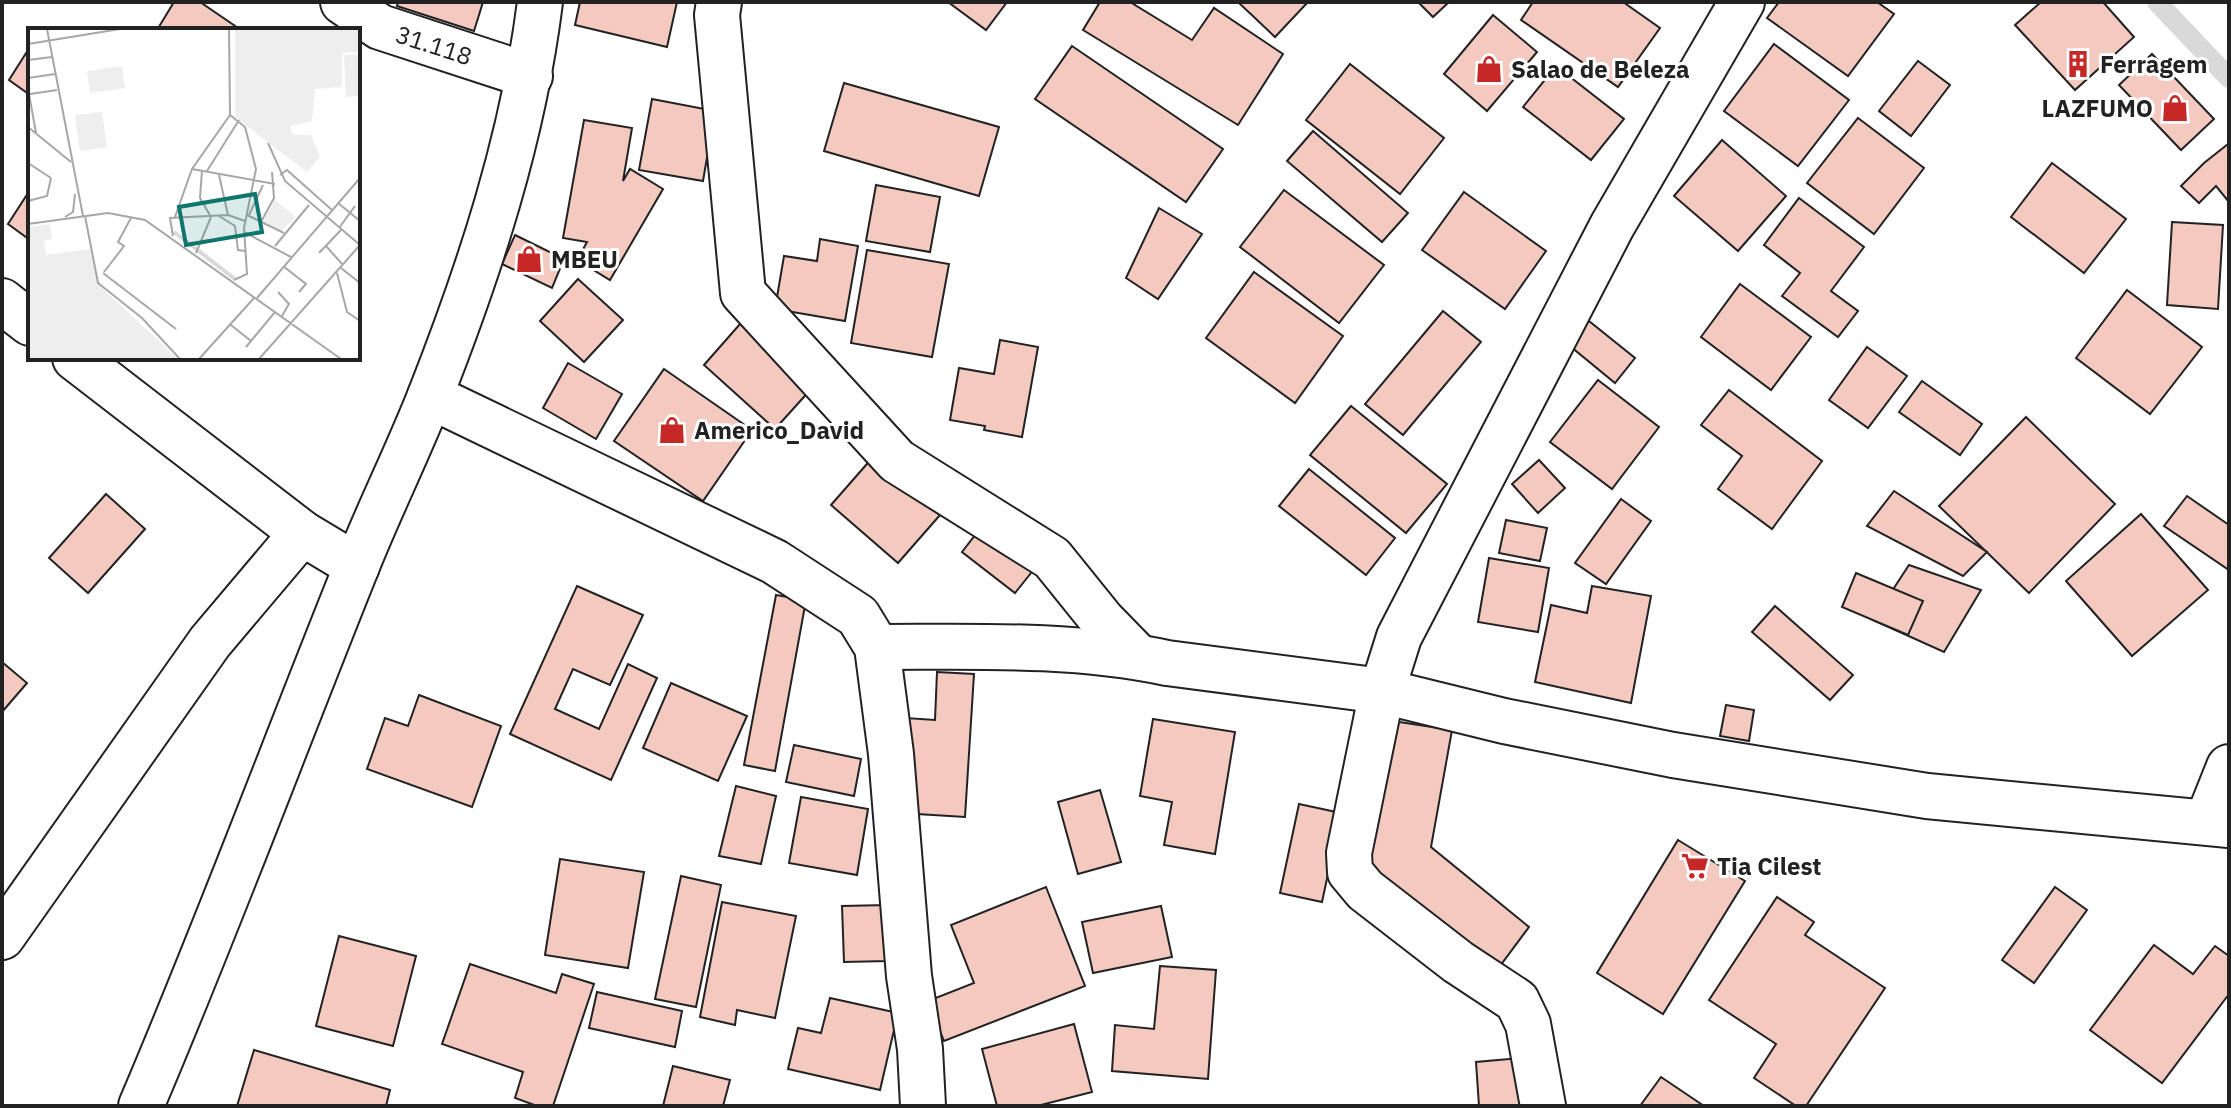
<svg xmlns="http://www.w3.org/2000/svg" width="2231" height="1108" viewBox="0 0 2231 1108" font-family="'IBM Plex Sans',sans-serif">
<rect width="100%" height="100%" fill="#fff"/>
<g fill="none" stroke-linecap="round" stroke-linejoin="round">
<!-- stream -->
<path stroke="#d9d9d9" stroke-width="20" d="M2157,2L2229,78"/>
</g>
<!-- building -->
<g fill="#f3c9c0" stroke="#222" stroke-width="2">
<path d="M174,2H200L241,30H157Z"/>
<path d="M398,2H483L474,31L397,6Z"/>
<path d="M580,2H677L667,47L575,25Z"/>
<path d="M948,2H1007L986,30Z"/>
<path d="M1100,2H1130L1192,40L1214,8L1283,54L1238,125L1083,30Z"/>
<path d="M1238,2H1308L1275,37Z"/>
<path d="M1418,2H1449L1433,17Z"/>
<path d="M1533,2H1623L1660,28L1618,87L1521,20Z"/>
<path d="M1779,2H1877L1894,14L1848,76L1767,18Z"/>
<path d="M2041,2H2103L2134,37L2075,90L2015,25Z"/>
<path d="M1493,15L1537,52L1487,111L1444,74Z"/>
<path d="M1774,44L1849,100L1798,166L1724,111Z"/>
<path d="M1072,46L1223,149L1186,202L1035,99Z"/>
<path d="M28,50L30,51V95L9,80Z"/>
<path d="M2152,54L2214,119L2181,150L2119,85Z"/>
<path d="M1918,61L1950,85L1911,136L1879,111Z"/>
<path d="M1350,64L1444,138L1400,194L1306,120Z"/>
<path d="M1556,66L1624,119L1591,160L1523,107Z"/>
<path d="M844,83L999,127L979,196L824,151Z"/>
<path d="M652,99L715,111L703,181L639,170Z"/>
<path d="M1858,118L1924,168L1874,234L1807,183Z"/>
<path d="M584,120L632,128L623,181L630,169L663,189L610,280L577,260L587,242L563,238Z"/>
<path d="M1313,131L1408,213L1382,242L1287,161Z"/>
<path d="M1722,140L1786,196L1738,251L1674,196Z"/>
<path d="M2228,144L2229,202L2216,186L2199,203L2181,186L2204,163Z"/>
<path d="M2052,163L2126,219L2084,273L2011,217Z"/>
<path d="M876,185L940,197L930,252L866,241Z"/>
<path d="M30,190V240L8,224Z"/>
<path d="M1284,190L1384,265L1339,323L1240,247Z"/>
<path d="M1464,192L1546,251L1505,309L1422,250Z"/>
<path d="M1799,198L1864,247L1831,291L1858,311L1838,337L1782,296L1800,273L1764,245Z"/>
<path d="M1159,208L1202,234L1158,299L1126,278Z"/>
<path d="M2172,222L2223,225L2218,309L2167,305Z"/>
<path d="M515,235L564,259L552,288L502,264Z"/>
<path d="M820,239L858,246L845,321L775,309L784,256L817,261Z"/>
<path d="M867,250L949,264L932,357L851,343Z"/>
<path d="M1254,272L1343,336L1295,403L1206,338Z"/>
<path d="M578,279L623,320L584,362L540,321Z"/>
<path d="M1740,284L1811,337L1771,390L1701,337Z"/>
<path d="M2127,290L2202,347L2150,414L2076,358Z"/>
<path d="M1443,311L1481,342L1403,435L1365,404Z"/>
<path d="M1579,313L1635,358L1615,383L1559,337Z"/>
<path d="M740,324L812,388L775,429L704,365Z"/>
<path d="M1000,340L1038,347L1022,437L984,430L985,426L950,420L959,368L994,374Z"/>
<path d="M1867,347L1907,376L1868,428L1829,400Z"/>
<path d="M568,363L622,394L596,439L543,408Z"/>
<path d="M664,369L752,430L703,501L614,441Z"/>
<path d="M1598,380L1659,427L1612,489L1550,442Z"/>
<path d="M1922,381L1982,424L1960,455L1899,412Z"/>
<path d="M1729,390L1822,461L1772,529L1718,489L1742,456L1701,425Z"/>
<path d="M1351,406L1447,484L1406,533L1310,455Z"/>
<path d="M2026,417L2115,504L2029,593L1939,506Z"/>
<path d="M873,457L940,515L898,563L831,505Z"/>
<path d="M1539,460L1565,488L1538,513L1512,484Z"/>
<path d="M1309,469L1395,538L1366,575L1279,506Z"/>
<path d="M1894,491L1987,552L1963,576L1867,526Z"/>
<path d="M106,494L145,529L88,593L49,558Z"/>
<path d="M2187,496L2229,525V570L2164,526Z"/>
<path d="M1621,499L1651,521L1606,584L1575,563Z"/>
<path d="M2141,514L2208,590L2132,656L2066,581Z"/>
<path d="M1506,520L1547,528L1540,561L1499,553Z"/>
<path d="M986,521L1039,563L1015,593L962,552Z"/>
<path d="M1489,558L1549,568L1538,632L1478,622Z"/>
<path d="M1909,565L1981,590L1944,652L1873,620Z"/>
<path d="M1856,573L1923,601L1908,635L1842,607Z"/>
<path d="M577,586L643,615L610,685L573,669L555,709L599,729L628,664L657,678L611,780L510,734Z"/>
<path d="M1592,586L1651,596L1631,703L1535,682L1551,605L1587,613Z"/>
<path d="M776,595L806,600L775,771L744,765Z"/>
<path d="M1775,606L1853,675L1830,700L1752,632Z"/>
<path d="M2,662L27,683L2,712Z"/>
<path d="M937,672L974,674L965,817L901,813L906,718L935,720Z"/>
<path d="M671,683L747,716L718,781L643,748Z"/>
<path d="M419,695L501,726L472,807L367,769L385,718L408,726Z"/>
<path d="M1726,705L1754,710L1749,741L1720,736Z"/>
<path d="M1153,719L1235,732L1215,854L1164,845L1172,802L1140,796Z"/>
<path d="M1386,720L1452,730L1431,847L1529,927L1497,970L1362,861Z"/>
<path d="M794,745L861,759L854,796L786,782Z"/>
<path d="M736,786L776,796L761,864L719,856Z"/>
<path d="M1100,790L1121,862L1078,874L1058,802Z"/>
<path d="M801,797L868,809L857,875L789,863Z"/>
<path d="M1299,804L1341,813L1322,902L1280,893Z"/>
<path d="M1678,840L1745,881L1663,1014L1597,973Z"/>
<path d="M560,859L644,872L628,968L545,955Z"/>
<path d="M681,876L721,885L696,1007L655,999Z"/>
<path d="M1046,887L1085,986L944,1041L928,1001L974,983L951,925Z"/>
<path d="M2055,887L2087,910L2034,983L2002,960Z"/>
<path d="M1777,897L1814,922L1805,935L1885,988L1806,1106H1796L1754,1078L1776,1044L1709,1000Z"/>
<path d="M722,902L796,916L775,1018L737,1010L735,1025L700,1017Z"/>
<path d="M887,905L888,961L844,962L842,906Z"/>
<path d="M1161,906L1172,957L1093,973L1082,922Z"/>
<path d="M339,936L416,956L393,1046L316,1026Z"/>
<path d="M2154,945L2193,974L2215,946L2229,956V994L2162,1083L2090,1030Z"/>
<path d="M470,964L556,993L562,974L594,984L553,1106H537L515,1098L523,1072L442,1044Z"/>
<path d="M1160,966L1216,970L1208,1079L1112,1071L1115,1025L1154,1029Z"/>
<path d="M597,992L682,1011L675,1047L589,1028Z"/>
<path d="M830,998L898,1013L880,1090L788,1069L798,1028L821,1033Z"/>
<path d="M1074,1024L1092,1092L1037,1106H997L982,1049Z"/>
<path d="M254,1050L390,1090L386,1106H237Z"/>
<path d="M1520,1058L1523,1106H1479L1476,1062Z"/>
<path d="M673,1066L730,1080L723,1106H663Z"/>
<path d="M1661,1077L1704,1106H1640Z"/>
</g>
<g fill="none" stroke-linecap="round" stroke-linejoin="round">
<!-- minor casing -->
<g stroke="#222" stroke-width="48">
<g id="minor">
<path d="M343,2L380,27L530,76"/>
<path d="M719,2L717,15L743,293L897,461L1052,558L1102,620L1138,657"/>
<path d="M2,301L30,323"/>
<path d="M75,358L302,533L357,566"/>
<path d="M430,396L775,562L858,616L877,647L891,754L909,976L920,1049L923,1106"/>
<path d="M877,647C973,647 1073,643 1167,663L1382,691L1504,721L1673,755L1927,796L2229,825"/>
<path d="M2207,822L2229,767"/>
<path d="M2,937L210,642L302,533"/>
<path d="M141,1106C217,928 284,747 356,568C379,510 407,454 430,396C480,269 523,138 540,2"/>
<path d="M1543,1106L1528,1024L1517,1001L1458,962L1365,890L1350,872L1349,853L1382,691L1399,637L1612,226L1742,2"/>
</g>
</g>
<!-- minor -->
<use href="#minor" stroke="#fff" stroke-width="44"/>
</g>
<!-- icons -->
<defs>
<g id="building-bare" transform="scale(2.16)"><path d="M-4-6H4V6H1V3H-1V6H-4ZM-2.5-4.3h1.7v1.8h-1.7ZM.8-4.3h1.7v1.8H.8ZM-2.5-1h1.7V.8h-1.7ZM.8-1h1.7V.8H.8Z" fill="#c62828" stroke="#fff" stroke-width="2.5" paint-order="stroke"/></g>
<g id="shop-bare" transform="scale(2.16)"><path d="M-5-2.5h2.3a2.7 3.5 0 0 1 5.4 0H5L5.5 6h-11ZM-1.5-2.5h3a1.5 2.3 0 0 0-3 0Z" fill="#c62828" stroke="#fff" stroke-width="2.5" paint-order="stroke"/></g>
<g id="supermarket-bare" transform="scale(2.16)"><path d="M-6-5.5h2.5l.6 2H6L4.5 2H-2.5L-4.4-4H-6ZM-1.5 3.2a1.3 1.3 0 1 0 .1 0ZM3 3.2a1.3 1.3 0 1 0 .1 0Z" fill="#c62828" stroke="#fff" stroke-width="2.5" paint-order="stroke"/></g>
</defs>
<g fill-rule="evenodd">
<use href="#building-bare" x="2078" y="64"/>
<use href="#shop-bare" x="1489" y="69"/>
<use href="#shop-bare" x="2175" y="108"/>
<use href="#shop-bare" x="529" y="259"/>
<use href="#shop-bare" x="672" y="430"/>
<use href="#supermarket-bare" x="1695" y="866"/>
</g>
<g text-anchor="middle" dominant-baseline="central" stroke-width="6" stroke-linejoin="round" paint-order="stroke">
<!-- street labels -->
<g font-size="24" fill="#222" stroke="#fff">
<text transform="translate(434 45) rotate(18)">31.118</text>
</g>
<!-- poi labels -->
<g font-size="24" font-weight="bold" fill="#222" stroke="#fff" text-anchor="start">
<text x="2100" y="64">Ferragem</text>
<text x="1511" y="69">Salao de Beleza</text>
<text x="2153" y="108" text-anchor="end">LAZFUMO</text>
<text x="551" y="259">MBEU</text>
<text x="694" y="430">Americo_David</text>
<text x="1717" y="866">Tia Cilest</text>
</g>
</g>
<!-- overview -->
<g transform="translate(28 28)">
<rect width="332" height="332" fill="#fff"/>
<path d="M207,1H332V24L314,25V59L287,61L284,93L262,98L265,107H283L292,129L279,144L207,89ZM332,26V68L318,69L316,27ZM94,38L97,60L62,65L59,43ZM74,84L79,119L52,123L47,87ZM247,172L268,189L253,203L235,194ZM22,196L24,211L16,213L18,227L63,221L73,259L150,331H0V199Z" fill="#eee"/>
<path fill="none" stroke="#d9d9d9" stroke-width="4" d="M146,204L207,251"/>
<path fill="none" stroke="#a7a7a7" stroke-width="2" d="M19,1L55,188M0,16L92,1M0,32L24,29M0,50L27,46M1,66L8,105M2,66L29,62M202,87L217,99L228,141L216,200L219,246L206,252M0,99L43,134M240,115L257,153L332,217M0,135L23,150M164,141L247,156M179,143L211,92M191,147L200,187L217,193M252,147L259,142L304,182M0,173L19,168L23,150M310,175L332,193M219,187L256,205M221,187L235,157M57,188L70,255L114,290L152,331M191,188L207,198L210,222L217,223M37,189L45,184L47,166M147,189L164,141L202,87L201,1M233,194L246,170L244,144M0,196L80,185L117,192L313,331M311,200L327,178M216,204L263,229M145,208L142,190L200,187M247,218L281,177M298,218L315,237M168,225L183,189L172,170L174,142M291,225L313,202M255,238L278,256L271,264M313,240L332,255M76,244L96,218L90,214L103,190M75,245L148,301M309,245L319,284L332,293M250,264L261,276L254,288M229,270L332,150M203,297L223,313M218,319L247,284M171,331L226,270M231,331L332,217"/>
<path fill="#0f766e" fill-opacity="0.15" stroke="#0f766e" stroke-width="4" d="M227,166L234,204L158,217L151,179Z"/>
<rect width="332" height="332" fill="none" stroke="#222" stroke-width="4"/>
</g>
<!-- border -->
<rect width="2231" height="1108" fill="none" stroke="#222222" stroke-width="8"/>
</svg>
